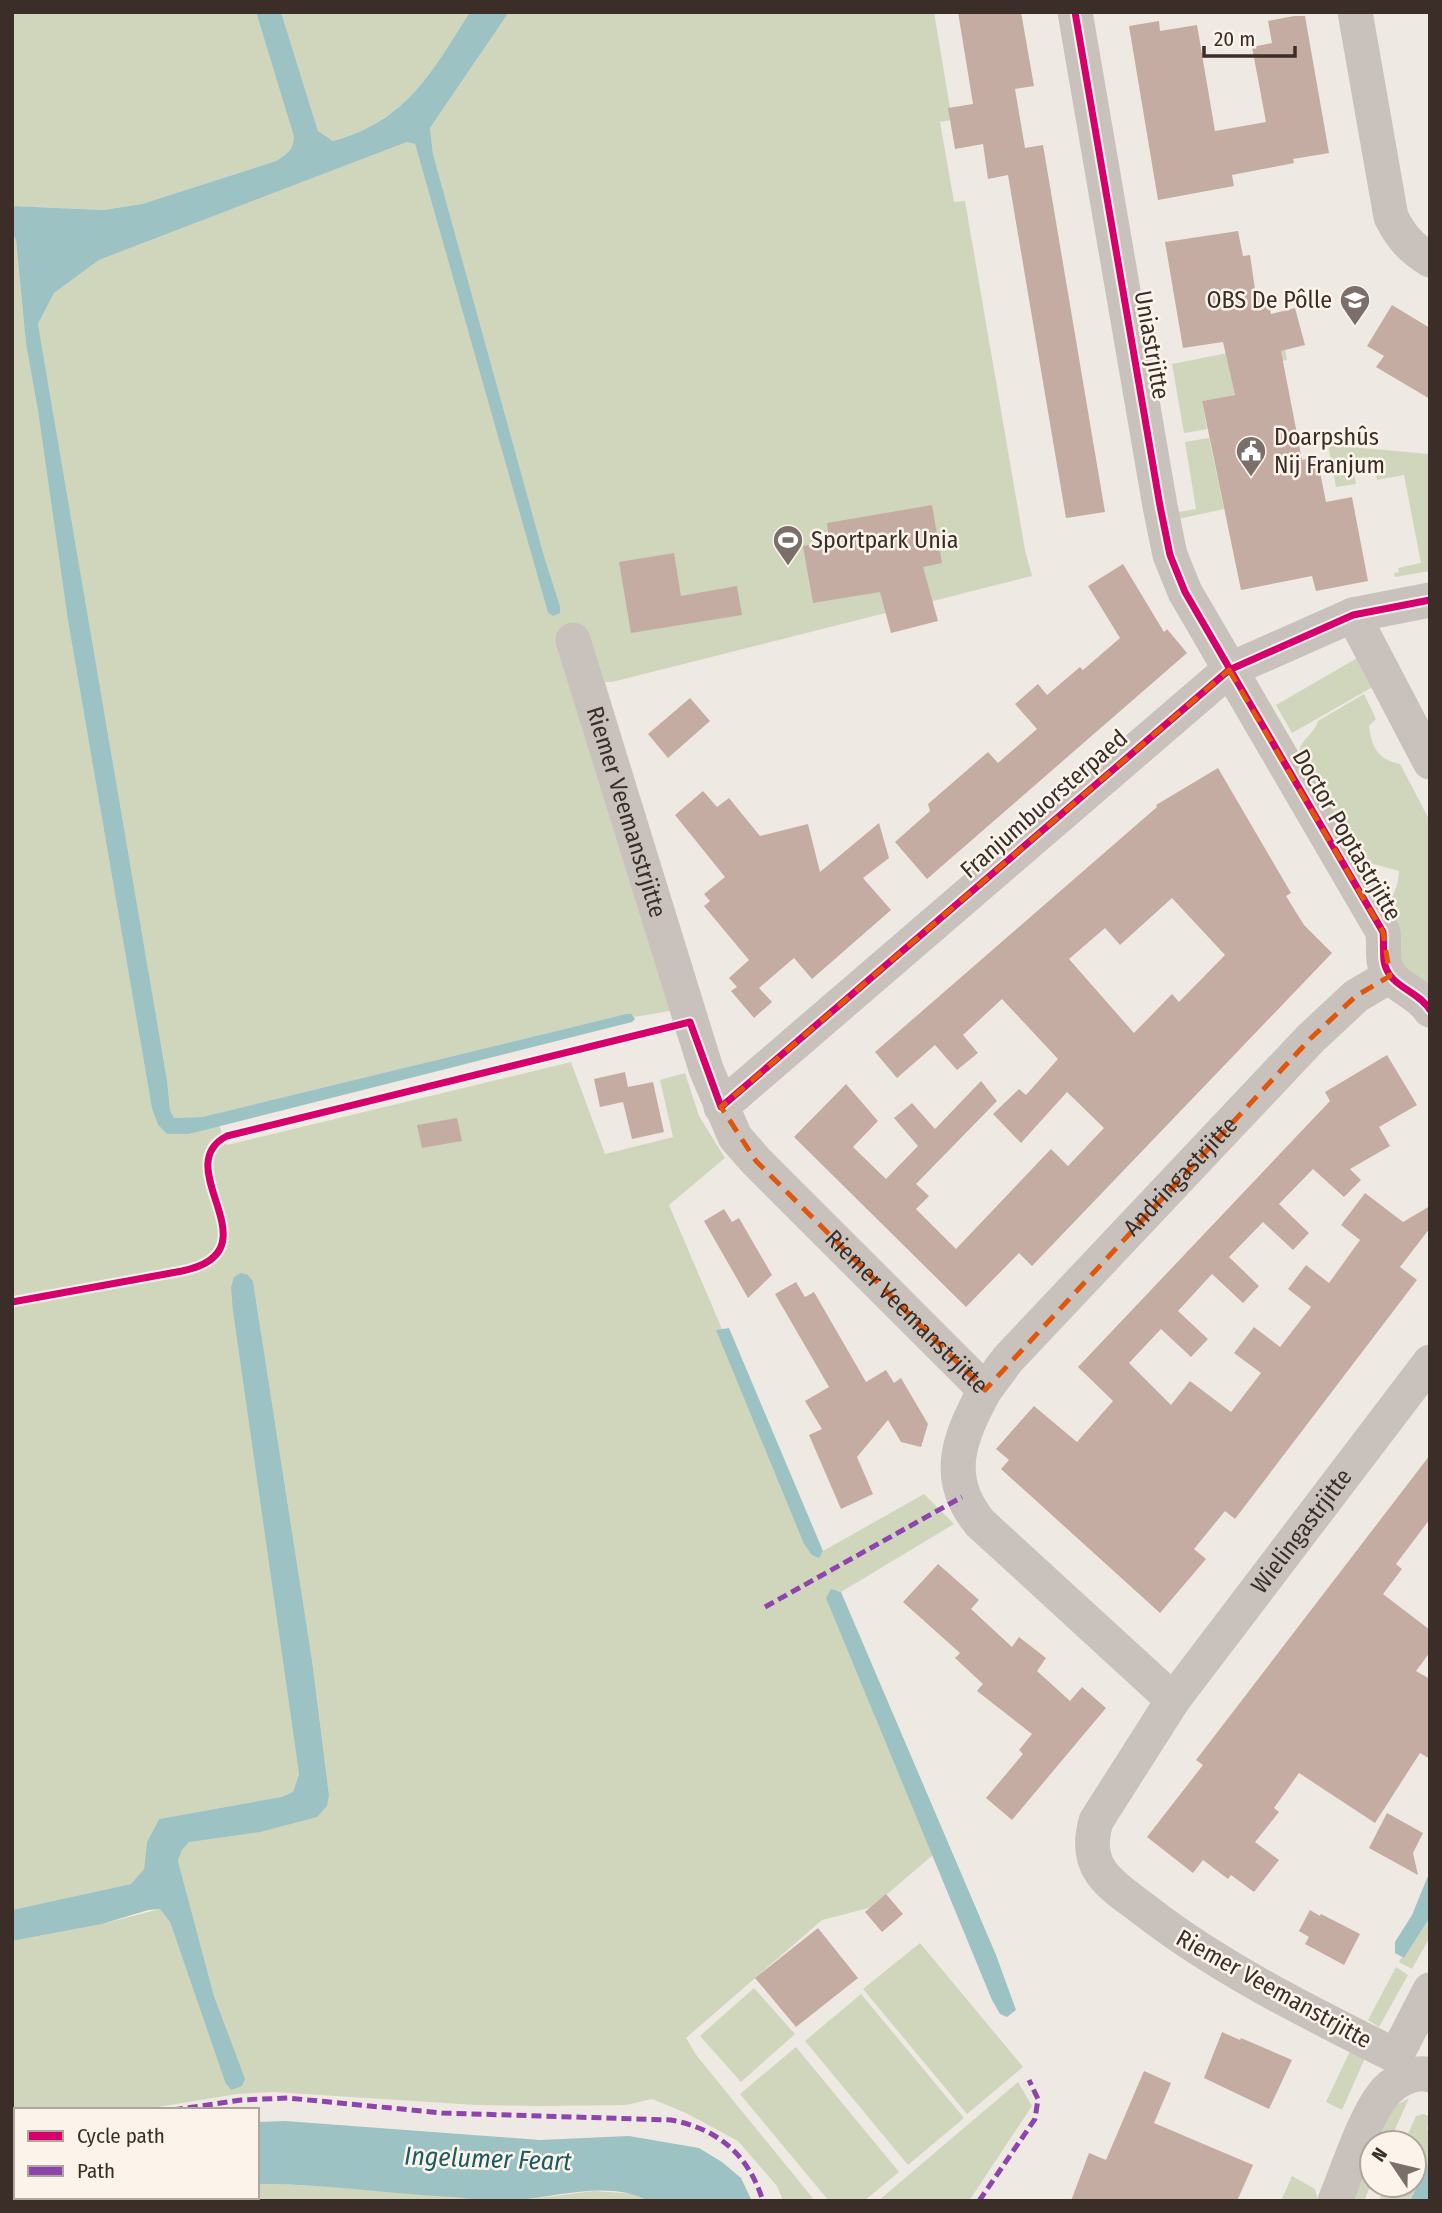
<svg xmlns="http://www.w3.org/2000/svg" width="1442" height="2213" viewBox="0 0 1442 2213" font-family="'Fira Sans Condensed',sans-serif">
<rect width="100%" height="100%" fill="#efe9e3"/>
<!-- green -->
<g fill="#d0d6bb">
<path d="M12,12H256L294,137C293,150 287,154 276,161L142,204L103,210L12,206Z"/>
<path d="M281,12H470C431,74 408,119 333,141L318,131Z"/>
<path d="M509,12H934L952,120L940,122L954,202L965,201L1025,550L1032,576L612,682H605L704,1005L635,1017L632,1014H626L202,1117L174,1118L170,1110L167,1080L38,324L54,293L99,260L407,142L415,144L548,613L553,616L560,606L544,556L433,154L430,128Z"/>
<path d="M12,232L16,240L26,344L38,411L68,621L152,1109L158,1125L167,1134H189L219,1125L227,1145L571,1062L605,1154L673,1137L660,1080L685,1073L699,1116L725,1158L669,1205L722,1329L717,1330L821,1555L823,1551L924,1494L954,1524L841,1592L837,1589L876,1719L933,1855L872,1907L822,1920L686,2038L697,2056L815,2201H783L777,2186L738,2141L686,2113L652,2099L626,2105L543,2106L476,2105L274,2092L237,2094L139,2110H16V2128L12,2129V1941L102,1924L160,1909L170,1922L225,2082L244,2079L214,1996L178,1861L182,1850L189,1842L329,1795L312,1660L253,1281L248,1275L233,1312L299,1774L293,1792L281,1797L159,1819L147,1842L144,1869L131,1884L12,1910Z"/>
<path d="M1284,342L1287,360L1230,371L1235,395L1202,401L1207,429L1184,433L1172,364Z"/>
<path d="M1209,438L1224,509L1174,520L1173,513L1196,509L1185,442Z"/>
<path d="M1328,445L1430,454V571L1395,577L1394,573L1399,572L1398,568L1421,563L1404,475L1377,480L1373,457L1352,461L1356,484L1336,487Z"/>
<path d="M1359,657L1376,685L1292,733L1276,705Z"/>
<path d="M1364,694L1376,719L1369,726C1371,747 1379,760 1400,764L1430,821V991L1407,977L1382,910C1393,897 1398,888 1399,871L1352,858L1299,753C1301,738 1314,735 1318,721Z"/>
<path d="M1430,1917V1937L1412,1969L1399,1962L1401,1958H1404Z"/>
<path d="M920,1943L1023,2067L967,2114L863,1989Z"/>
<path d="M1396,1967L1408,1975L1379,2027L1368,2020Z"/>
<path d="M754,1988L795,2034L741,2082L700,2036Z"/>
<path d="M861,1994L964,2118L908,2165L805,2041Z"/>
<path d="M796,2047L899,2172L864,2201H829L740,2094Z"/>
<path d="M1351,2049L1365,2058L1342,2110L1326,2102Z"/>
<path d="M1018,2082L1032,2106L969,2201H878Z"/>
<path d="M1409,2098L1389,2143H1373L1393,2107Z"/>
<path d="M1424,2114L1430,2117L1427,2129L1430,2131V2160L1410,2201H1379L1385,2185H1414V2143H1404L1416,2116Z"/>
<path d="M1372,2146V2182L1364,2201H1349Z"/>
<path d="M1292,2176L1315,2189L1318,2201H1281Z"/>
<path d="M257,2184C342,2184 428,2196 513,2201H114L136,2197H257Z"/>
<path d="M594,2191L636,2194L649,2201H515Z"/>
</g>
<!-- water -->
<g fill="#9cc2c3">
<path d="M256,12H281L318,131L333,141C408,120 431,73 470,12H509L430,128L433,154L544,556L560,606V613L553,616L548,613L415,144L407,142L99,260L54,293L38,324L167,1080L170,1110L174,1118L202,1117L626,1014H632L635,1019L632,1022L189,1134H167L158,1125L152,1109L68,621L38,411L26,344L16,240L12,232V206L103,210L142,204L276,161C287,154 293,150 294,137Z"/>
<path d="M241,1273L248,1275L253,1281L312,1660L329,1795L327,1806L317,1817L260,1832L189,1842L182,1850L178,1861L214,1996L245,2079L242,2086L231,2090L225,2082L170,1922L160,1909L148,1910L102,1924L12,1941V1910L131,1884L144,1869L147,1842L159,1819L281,1797L293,1792L299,1774L233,1312L231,1287L234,1277Z"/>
<path d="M729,1328L823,1551L819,1558L812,1555L804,1544L716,1330Z"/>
<path d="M831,1589L841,1592L996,1955L1016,2010L1007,2017L1000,2014L992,2000L826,1598Z"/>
<path d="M1430,1871V1917L1404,1958L1395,1953V1942L1412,1915Z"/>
<path d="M285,2121L540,2140L629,2136L699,2148L722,2162L741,2178L752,2201H649C610,2180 560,2196 518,2200C497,2202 475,2199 454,2197C388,2194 323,2183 257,2184V2122Z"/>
<path d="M16,2158V2197H136L114,2201H12V2159Z"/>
<path d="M1430,2160V2199L1410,2201Z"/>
</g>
<!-- building -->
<g fill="#c5aca3" fill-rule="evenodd">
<path d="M958,12H1021L1034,86L1015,89L1025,148L1043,145L1105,512L1066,518L1008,175L988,179L983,144L955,149L948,108L973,104Z"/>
<path d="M1294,16H1305L1329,153L1293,159L1294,163L1232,175L1234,186L1158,200L1129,26L1159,21L1160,31L1197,25L1215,131L1266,122L1252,47L1272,43L1268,21Z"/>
<path d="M1238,231L1243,256L1250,255L1256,296L1266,293L1271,314L1295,308L1305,345L1281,351L1302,460L1317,457L1326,502L1352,497L1368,581L1316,591L1312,576L1241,590L1202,401L1235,395L1223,342L1183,348L1165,242Z"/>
<path d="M1392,305L1430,328V399L1376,367L1384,356L1367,346Z"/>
<path d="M932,505L942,563L923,567L938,621L891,633L880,592L813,603L803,546L829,541L827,523Z"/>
<path d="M674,553L681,596L737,586L742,615L631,633L619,562Z"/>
<path d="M1123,564L1164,632L1167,629L1187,653L927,879L895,842L930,811L928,804L988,752L998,763L1037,729L1015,704L1038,684L1047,695L1080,667L1083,670L1120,638L1088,586Z"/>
<path d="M690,698L710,721L668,758L648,734Z"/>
<path d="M1218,768L1291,893L1286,896L1304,925L1332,953L1032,1266L1019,1253L966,1307L794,1137L846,1084L878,1121L853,1147L886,1179L918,1146L894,1118L912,1103L935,1129L981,1081L997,1101L916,1184L929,1196L916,1209L956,1249L1051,1149L1068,1166L1104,1128L1067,1092L1021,1143L993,1114L1019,1089L1026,1095L1058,1059L1002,999L963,1035L978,1053L957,1070L935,1045L897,1078L875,1052L1157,807L1156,805ZM1172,898L1225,955L1179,1002L1172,994L1134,1033L1069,959L1105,928L1120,945Z"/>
<path d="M703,791L717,807L729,798L760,836L808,824L820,872L879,823L889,858L863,878L891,910L812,979L794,958L759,988L772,1002L754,1018L731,991L737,987L729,978L749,960L704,906L710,901L704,894L725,877L675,815Z"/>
<path d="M1387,1055L1417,1105L1379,1127L1390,1146L1350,1169L1361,1180L1344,1197L1313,1169L1279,1204L1309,1233L1293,1250L1263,1222L1229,1257L1259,1286L1243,1303L1212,1274L1178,1311L1208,1339L1191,1357L1161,1329L1129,1363L1171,1405L1190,1381L1231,1412L1261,1373L1234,1353L1254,1327L1280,1347L1311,1307L1288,1289L1306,1265L1329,1283L1360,1240L1341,1225L1365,1193L1403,1222L1430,1206V1228L1400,1267L1417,1280L1235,1519L1225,1511L1194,1549L1206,1559L1160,1613L1001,1469L1009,1460L996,1449L1034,1406L1077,1442L1113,1401L1078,1367L1330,1101L1325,1092Z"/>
<path d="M625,1072L628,1087L653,1082L664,1132L632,1139L623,1102L600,1107L594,1079Z"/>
<path d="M457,1118L462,1141L422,1148L417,1125Z"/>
<path d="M724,1209L732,1222L739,1218L772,1275L748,1298L704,1221Z"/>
<path d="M796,1282L805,1297L814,1292L866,1382L886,1370L894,1383L901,1378L928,1424L921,1447L901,1442L888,1420L857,1457L873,1494L841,1509L809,1435L822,1429L805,1401L829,1387L775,1294Z"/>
<path d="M1430,1455V1519L1396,1564L1402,1569L1383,1594L1430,1630V1652L1416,1671L1430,1679V1759L1420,1753L1375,1823L1299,1773L1274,1808L1279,1812L1255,1842L1279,1860L1254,1892L1231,1875L1228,1879L1203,1860L1193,1873L1147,1837L1203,1765L1196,1760Z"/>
<path d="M938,1564L979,1600L971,1609L1012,1647L1019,1637L1046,1658L1037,1671L1070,1701L1082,1687L1106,1708L1012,1820L986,1798L1023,1754L1019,1750L1032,1734L977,1691L983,1684L955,1658L960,1653L903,1602Z"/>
<path d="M1387,1813L1423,1833L1413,1853L1418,1875L1369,1848Z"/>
<path d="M886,1894L903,1914L882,1932L865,1912Z"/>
<path d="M1310,1910L1320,1916L1321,1914L1360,1934L1344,1965L1305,1944L1309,1937L1299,1931Z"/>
<path d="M818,1928L858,1978L796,2027L755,1978Z"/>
<path d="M1222,2032L1240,2040L1241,2038L1292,2060L1269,2109L1204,2078Z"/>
<path d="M1144,2071L1171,2083L1154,2123L1253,2165L1237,2201H1071L1089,2153L1106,2160Z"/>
</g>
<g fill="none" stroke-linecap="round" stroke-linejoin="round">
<!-- minor -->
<g stroke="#c9c2bc" stroke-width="35">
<path d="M1075,12L1160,506L1170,555L1185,592L1383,932C1384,942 1383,952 1384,961C1388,987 1418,990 1430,1010"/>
<path d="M1355,12L1391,217C1401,237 1411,248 1430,260"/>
<path d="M1353,615L1430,762"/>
<path id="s1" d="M573,640L706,1069L735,1137L756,1161L985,1390C960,1436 942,1477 980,1523L1173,1700"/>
<path d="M721,1107L1229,670L1353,615L1430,600"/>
<path id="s2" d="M985,1390L1008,1359L1310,1039L1356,996L1390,976"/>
<path id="s3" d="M1396,2056C1312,2014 1219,1968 1146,1911C1131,1899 1112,1888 1101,1872C1090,1856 1091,1839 1096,1821L1173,1700L1430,1362"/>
<path d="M1396,2056L1430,1990"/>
<path d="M1335,2201C1347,2172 1364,2119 1382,2096C1392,2082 1413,2070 1430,2075"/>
</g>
<!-- quiet -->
<g stroke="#8e44ad" stroke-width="5" stroke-dasharray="10 5" stroke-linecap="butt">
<path d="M765,1607L962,1497"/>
<path d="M173,2110L241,2100L288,2098L442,2113L671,2120C718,2129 748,2154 763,2201"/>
<path d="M12,2135H16"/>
<path d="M979,2201L1035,2119L1038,2099L1029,2080"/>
</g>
<!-- cycleway casing -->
<g stroke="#fcf4eb" stroke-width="11">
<g id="cycleway">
<path d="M1075,12L1160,506L1170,555L1185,592L1383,932C1384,942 1383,952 1384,961C1388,987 1418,990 1430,1010"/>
<path d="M12,1302L182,1271C279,1251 166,1167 227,1136L690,1022L721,1107L1229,670L1353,615L1430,600"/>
</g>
</g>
<!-- cycleway -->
<use href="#cycleway" stroke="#d6006c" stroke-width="7"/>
</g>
<!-- marked area -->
<path fill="none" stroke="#df570d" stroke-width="5" stroke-dasharray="14 9" stroke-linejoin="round" d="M1229,670L1383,932L1390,976L1356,996L1310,1039L985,1390L756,1161L721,1107Z"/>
<!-- icons -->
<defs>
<g id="school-pin" transform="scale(1.575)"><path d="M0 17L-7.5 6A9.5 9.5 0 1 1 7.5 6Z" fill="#7a6f6a" stroke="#fcf4eb"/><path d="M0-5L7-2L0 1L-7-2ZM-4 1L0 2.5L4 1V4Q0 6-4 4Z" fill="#fff"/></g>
<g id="civic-pin" transform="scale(1.575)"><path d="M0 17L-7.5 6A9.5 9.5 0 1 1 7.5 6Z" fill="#7a6f6a" stroke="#fcf4eb"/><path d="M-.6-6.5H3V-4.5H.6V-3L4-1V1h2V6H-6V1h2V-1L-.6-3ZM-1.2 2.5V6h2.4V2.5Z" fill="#fff"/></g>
<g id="stadium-pin" transform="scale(1.575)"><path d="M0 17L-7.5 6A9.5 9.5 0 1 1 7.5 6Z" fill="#7a6f6a" stroke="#fcf4eb"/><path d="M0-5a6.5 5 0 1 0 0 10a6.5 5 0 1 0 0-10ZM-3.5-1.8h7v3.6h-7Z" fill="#fff"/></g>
</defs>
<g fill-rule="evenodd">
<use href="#school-pin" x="1355" y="300"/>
<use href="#civic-pin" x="1251" y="451"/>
<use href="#stadium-pin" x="788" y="540"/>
</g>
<g text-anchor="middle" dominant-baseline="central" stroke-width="5" stroke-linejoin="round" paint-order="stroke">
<!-- poi labels -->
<g font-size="24" fill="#3b2e29" stroke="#fcf4eb" text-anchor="start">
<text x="1332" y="300" text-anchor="end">OBS De Pôlle</text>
<text x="1274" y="437">Doarpshûs<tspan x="1274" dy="28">Nij Franjum</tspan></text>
<text x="811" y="540">Sportpark Unia</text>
</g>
<!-- street labels -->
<g font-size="24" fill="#3b2e29" stroke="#fcf4eb">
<text transform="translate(1152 345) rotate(80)">Uniastrjitte</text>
<text transform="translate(1044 804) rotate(-41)">Franjumbuorsterpaed</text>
<text stroke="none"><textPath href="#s1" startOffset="180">Riemer Veemanstrjitte</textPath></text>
<text transform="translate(1347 835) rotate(60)">Doctor Poptastrjitte</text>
<text stroke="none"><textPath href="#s2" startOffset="290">Andringastrjitte</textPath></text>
<text stroke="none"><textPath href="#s1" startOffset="768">Riemer Veemanstrjitte</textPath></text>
<text stroke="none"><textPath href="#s3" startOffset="758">Wielingastrjitte</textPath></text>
<text transform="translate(1274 1989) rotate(29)">Riemer Veemanstrjitte</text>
</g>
<!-- water labels -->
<g font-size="26" font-style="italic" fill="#195c61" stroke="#fcf4eb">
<text transform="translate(488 2159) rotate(2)">Ingelumer Feart</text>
</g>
</g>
<!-- border -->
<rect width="1442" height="2213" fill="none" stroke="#3b2e29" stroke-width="28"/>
<!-- legend -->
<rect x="14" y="2108" width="245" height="91" fill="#fcf4eb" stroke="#afa59d" stroke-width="2"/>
<rect x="28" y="2131" width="35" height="10" fill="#d6006c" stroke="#afa59d" stroke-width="2"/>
<text x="77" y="2143" font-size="21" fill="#3b2e29">Cycle path</text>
<rect x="28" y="2166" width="35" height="10" fill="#8e44ad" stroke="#afa59d" stroke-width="2"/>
<text x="77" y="2178" font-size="21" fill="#3b2e29">Path</text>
<!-- north arrow -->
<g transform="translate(1393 2164) rotate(305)"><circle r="33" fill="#fcf4eb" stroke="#afa59d" stroke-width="2"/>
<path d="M0-5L12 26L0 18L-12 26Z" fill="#7a6f6a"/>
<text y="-10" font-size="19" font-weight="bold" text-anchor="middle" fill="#3b2e29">N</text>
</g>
<!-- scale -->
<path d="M1204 46v10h91v-10" fill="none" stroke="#3b2e29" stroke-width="3.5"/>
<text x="1214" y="46" font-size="21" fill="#3b2e29" stroke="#fcf4eb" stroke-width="5" paint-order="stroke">20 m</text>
</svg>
